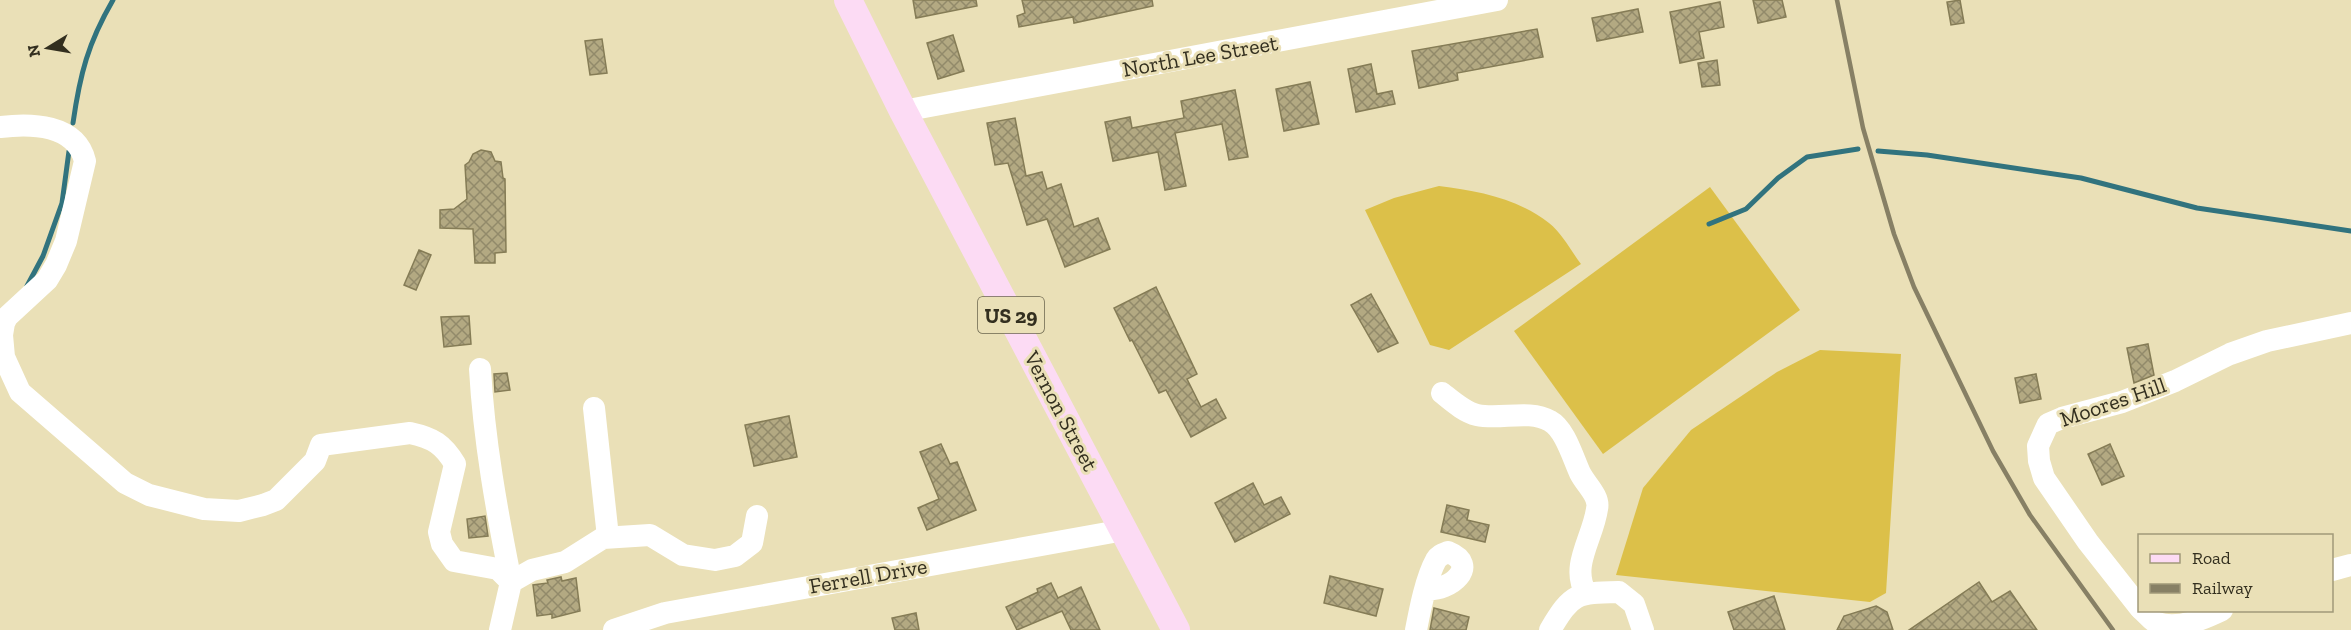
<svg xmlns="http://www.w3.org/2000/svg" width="2351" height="630" viewBox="0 0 2351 630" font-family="'Zilla Slab',serif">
<defs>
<pattern id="building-cross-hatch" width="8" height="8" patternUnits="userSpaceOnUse" patternTransform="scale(1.5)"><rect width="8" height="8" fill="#b3a982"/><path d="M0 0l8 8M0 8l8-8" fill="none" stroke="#928a6a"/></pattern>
</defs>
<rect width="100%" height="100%" fill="#eae0b7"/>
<!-- grass -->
<g fill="#dcc049">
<path d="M1439,186C1478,191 1517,198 1549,223C1562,233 1571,251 1581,264L1449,350L1430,345L1365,210L1394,198Z"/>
<path d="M1710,187L1800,310L1603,454L1514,331Z"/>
<path d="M1820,350L1901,354L1886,593L1870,602L1616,575L1643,488L1691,430L1777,372Z"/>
</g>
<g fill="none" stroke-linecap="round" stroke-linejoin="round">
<!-- stream -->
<g stroke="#31737e" stroke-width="5">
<path d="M73,123C80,74 88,43 113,0"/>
<path d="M1878,151L1927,155L2081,178L2197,208L2351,231"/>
<path d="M1709,224L1746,209L1778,178L1807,157L1858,149"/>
<path d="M27,286L43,256L62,203L69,151"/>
</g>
</g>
<!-- building -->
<g fill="url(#building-cross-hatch)" stroke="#857c56" stroke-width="1.5">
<path d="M913,0H976L977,6L916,18Z"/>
<path d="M1022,0H1152L1153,6L1074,23L1073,17L1019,27L1017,16L1025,13Z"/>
<path d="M1753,0H1782L1786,17L1758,23Z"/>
<path d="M1960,0L1964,23L1951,25L1947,2Z"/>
<path d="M1720,2L1724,27L1699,32L1704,58L1680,63L1670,12Z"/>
<path d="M1638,9L1643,32L1597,41L1592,18Z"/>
<path d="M1537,29L1543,57L1457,73L1458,80L1419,88L1412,51Z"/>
<path d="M953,35L964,71L938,79L927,43Z"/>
<path d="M602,39L607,73L590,75L585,41Z"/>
<path d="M1717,60L1720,85L1702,87L1698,63Z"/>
<path d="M1371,64L1377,94L1392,91L1395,104L1356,112L1348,69Z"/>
<path d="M1310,82L1319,124L1284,131L1276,89Z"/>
<path d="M1235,90L1248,157L1229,160L1222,124L1175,133L1186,186L1165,190L1158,152L1113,161L1105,122L1130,117L1132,128L1184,118L1181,101Z"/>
<path d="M1015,118L1026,176L1042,172L1047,189L1061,184L1074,227L1098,218L1110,249L1065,267L1047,219L1027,225L1008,163L995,165L987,123Z"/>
<path d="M481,150L491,152L495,161L501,162L503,178L505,179L506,252L495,253V263H475L473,229L440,228V210L454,209L467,199L465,165L469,162L473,154Z"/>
<path d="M419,250L431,255L416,290L404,285Z"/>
<path d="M1156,287L1197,374L1187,379L1201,407L1216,399L1226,418L1191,437L1166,390L1159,393L1132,340L1130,341L1114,308Z"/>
<path d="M1371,294L1398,343L1378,352L1351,305Z"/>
<path d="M469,316L471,344L444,347L441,317Z"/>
<path d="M2148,344L2154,375L2134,383L2127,348Z"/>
<path d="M507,373L510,390L495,392L494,374Z"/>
<path d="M2036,374L2041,399L2020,403L2015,378Z"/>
<path d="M789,416L797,457L754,466L745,425Z"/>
<path d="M941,444L950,464L957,462L976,510L927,530L918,508L939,499L920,452Z"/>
<path d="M2110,444L2124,476L2102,485L2088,454Z"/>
<path d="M1253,483L1264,505L1281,497L1290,514L1235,542L1215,503Z"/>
<path d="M1447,505L1469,510L1467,520L1489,525L1485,542L1441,532Z"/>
<path d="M485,516L488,536L469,538L467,519Z"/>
<path d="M1330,576L1383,589L1376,616L1324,603Z"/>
<path d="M561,577L562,581L576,578L580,611L552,618V614L537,616L533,585L548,583L547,580Z"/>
<path d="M1979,582L1992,602L2010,591L2037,630H1909Z"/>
<path d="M1051,583L1058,598L1081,587L1100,630H1071L1062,611L1017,630L1006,607L1038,592L1037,589Z"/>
<path d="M1774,596L1785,630H1734L1728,612Z"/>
<path d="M1876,606L1887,612L1893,630H1837L1844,616Z"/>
<path d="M1434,608L1469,617L1466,630H1430Z"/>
<path d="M916,613L919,630H895L892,618Z"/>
</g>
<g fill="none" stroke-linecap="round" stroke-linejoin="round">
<!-- minor -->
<g stroke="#fff" stroke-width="22">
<path d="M903,111L1497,0"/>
<path d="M0,127C31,123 76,124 85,161L66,241L56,265L47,280L7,317L4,323L2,335L4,357L20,392L125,483L149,495L204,509L239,511L263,505L276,500L315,461L321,445L410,433C433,438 443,444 455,464L439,532L442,544L454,561L498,569L511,582"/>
<path d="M480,369C484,441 497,512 511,582"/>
<path d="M1442,393C1452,401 1464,412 1477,415C1500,420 1529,409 1550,421C1565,429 1573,458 1580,473C1584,481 1591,488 1595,496C1597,500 1598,505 1597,509C1593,538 1570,566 1586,593"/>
<path d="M594,408L608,537"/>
<path d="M2332,570L2351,565"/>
<path d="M2140,608L2088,542L2044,478L2039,461L2038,446L2048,424L2062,418L2122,402L2175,381L2230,354L2267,341L2351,323"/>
<path d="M2142,610C2147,614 2152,621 2157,623C2179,630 2203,619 2222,610"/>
<path d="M500,630L511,582L532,570L565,562L603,538L650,535L683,555L715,560L735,556L752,543L757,516"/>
<path d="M614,630L665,613L1124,530"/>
<path d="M1416,630C1420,609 1426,578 1436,560C1439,555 1443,554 1448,552C1481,565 1450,592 1426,589"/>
<path d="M1550,630C1572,593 1576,593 1619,592L1634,604L1643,630"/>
</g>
<!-- major -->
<path stroke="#fcdbf4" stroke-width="28" d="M848,0L903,111L1176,630"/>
<!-- rail -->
<path stroke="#878065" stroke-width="4.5" d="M1837,0L1863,128L1894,234L1914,287L1993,451L2030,515L2113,630"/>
</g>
<g text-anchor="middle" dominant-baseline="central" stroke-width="6" stroke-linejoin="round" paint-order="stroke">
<!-- shield labels -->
<rect fill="#eae0b7" stroke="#6a644d" stroke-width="1.5" x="978" y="297" width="66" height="36" rx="4.5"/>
<g font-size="21" font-weight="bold" fill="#332f1f">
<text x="1011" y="315">US 29</text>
</g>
<!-- street labels -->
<g font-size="22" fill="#332f1f" stroke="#eae0b7">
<text transform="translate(1200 56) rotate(-10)">North Lee Street</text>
<text transform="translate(2113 402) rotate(-19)">Moores Hill</text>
<text transform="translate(1061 411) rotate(62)">Vernon Street</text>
<text transform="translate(868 576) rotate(-10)">Ferrell Drive</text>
</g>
</g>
<!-- legend -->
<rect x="2138" y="534" width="195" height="78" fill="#eae0b7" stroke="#a1997a" stroke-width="1.5"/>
<rect x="2150" y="554" width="30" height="9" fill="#fcdbf4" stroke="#a1997a" stroke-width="1.5"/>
<text x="2192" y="564" font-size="18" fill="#332f1f">Road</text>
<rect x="2150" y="584" width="30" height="9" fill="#878065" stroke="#a1997a" stroke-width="1.5"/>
<text x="2192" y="594" font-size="18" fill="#332f1f">Railway</text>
<!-- north arrow -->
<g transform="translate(48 48) rotate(259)" stroke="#eae0b7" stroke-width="4.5" paint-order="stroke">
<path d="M0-4.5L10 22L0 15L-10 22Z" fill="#332f1f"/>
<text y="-9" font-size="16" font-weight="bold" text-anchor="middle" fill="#332f1f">N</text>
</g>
</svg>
